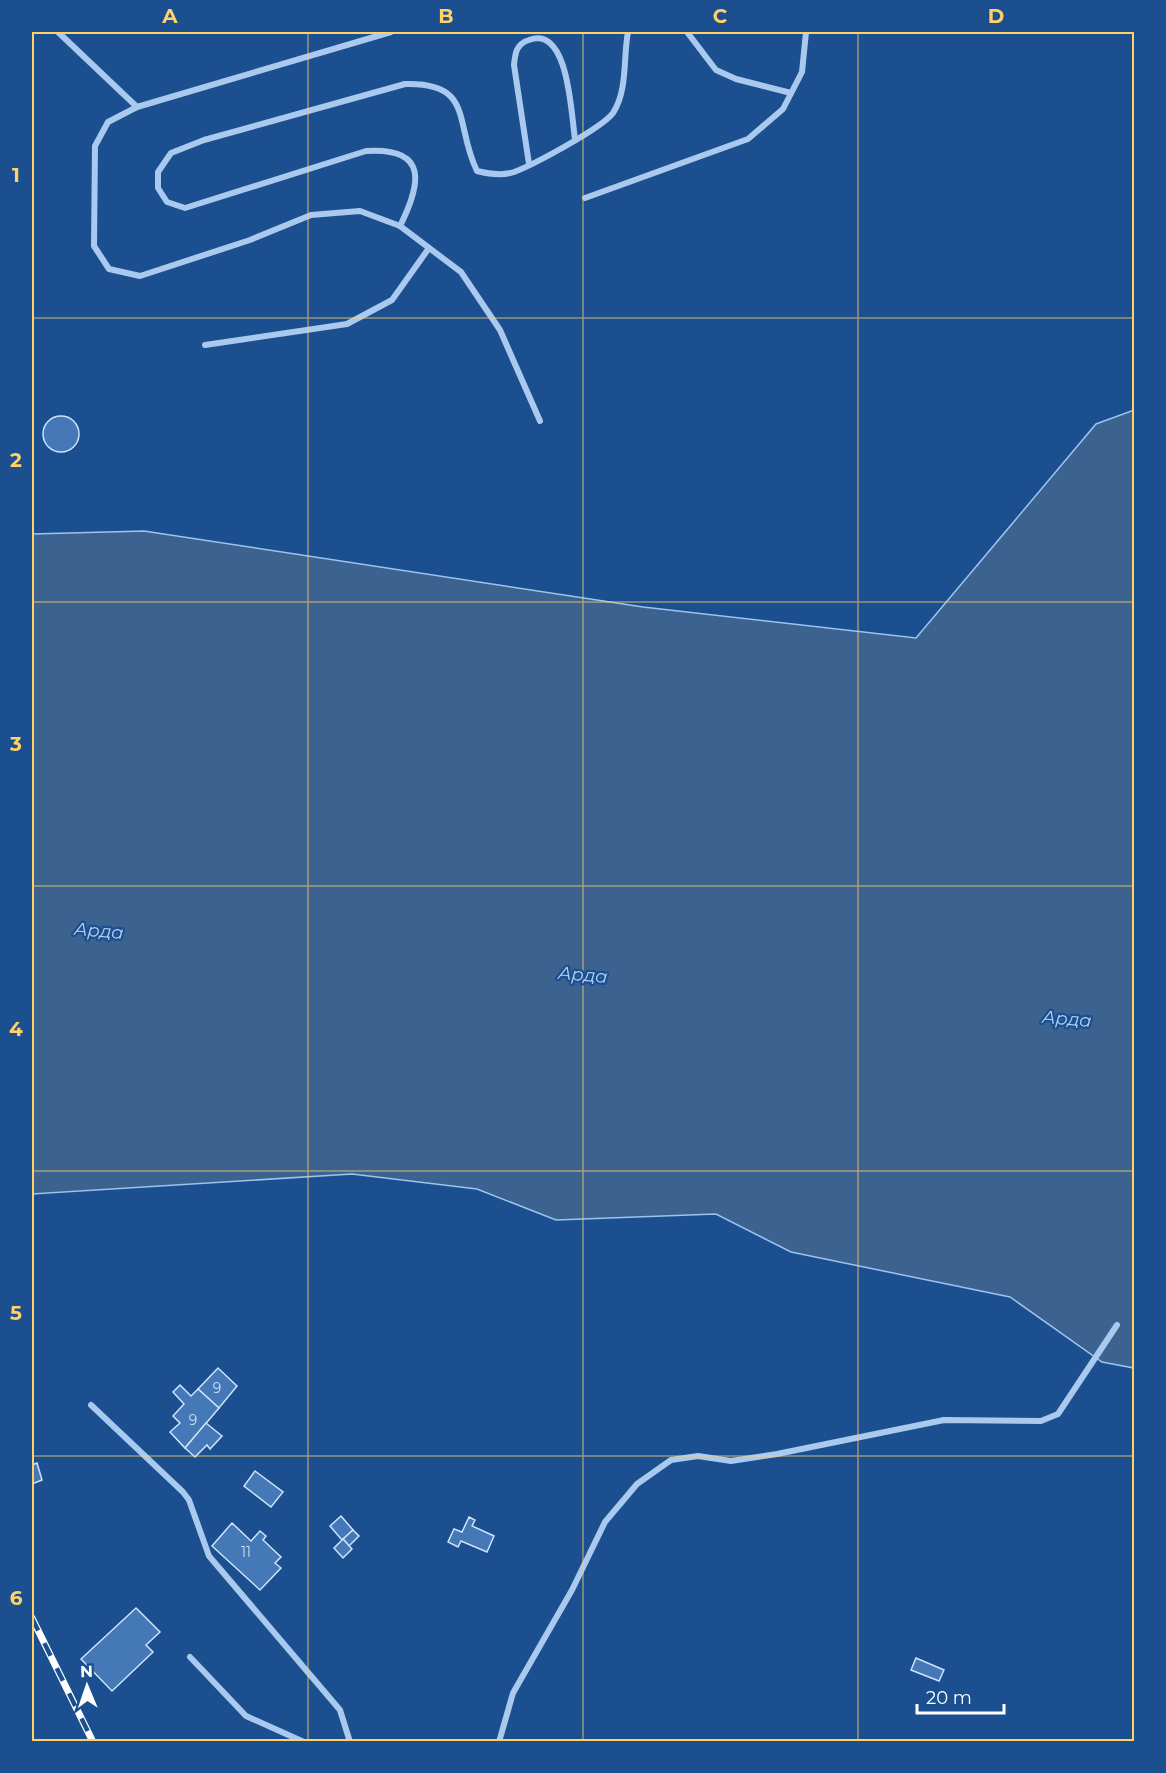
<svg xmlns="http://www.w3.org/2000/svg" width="1166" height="1773" viewBox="0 0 1166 1773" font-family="Montserrat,sans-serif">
<rect width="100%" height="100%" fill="#1b4f8f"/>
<!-- water -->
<path fill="#3c6290" stroke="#9cc4f0" stroke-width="1.5" d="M1134,410V1368L1102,1362L1010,1297L791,1252L716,1214L556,1220L477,1189L352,1174L32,1194V534L144,531L643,607L916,638L1096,424Z"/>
<!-- building -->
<g fill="#4478b7" stroke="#cfe3fa" stroke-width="1.5">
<circle cx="61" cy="434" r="18"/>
<path d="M218,1368L237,1386L219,1408L198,1389Z"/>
<path d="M180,1385L191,1396L198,1389L219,1408L185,1448L170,1432L180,1423L173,1416L184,1404L173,1392Z"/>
<path d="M206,1423L222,1436L210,1449L207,1445L195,1457L185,1448Z"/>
<path d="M37,1463L42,1480L32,1484V1465Z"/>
<path d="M255,1471L283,1492L271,1507L244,1486Z"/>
<path d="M341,1516L353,1530L342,1540L330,1526Z"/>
<path d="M469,1517L475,1520L472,1526L494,1536L487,1552L461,1541L458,1547L448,1542L454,1529L462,1532Z"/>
<path d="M232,1523L251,1541L260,1531L266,1536L263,1540L281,1557L275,1563L281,1568L260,1590L212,1546Z"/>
<path d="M353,1530L359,1536L349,1546L343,1539Z"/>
<path d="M343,1539L352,1549L343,1558L334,1548Z"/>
<path d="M136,1608L160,1632L146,1645L153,1652L112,1691L81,1659Z"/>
<path d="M916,1658L944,1670L939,1681L911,1670Z"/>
</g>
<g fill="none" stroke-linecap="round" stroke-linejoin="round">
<!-- minor -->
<g stroke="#a9c9ee" stroke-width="6">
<path d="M58,32L137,107"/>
<path d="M391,32L137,107L108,122L95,146L94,246L109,269L140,276L250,240L311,215L360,211L400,226L461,272L500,330L540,421"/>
<path d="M687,32L716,70L736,79L791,93"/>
<path d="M529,164L514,65C515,54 516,44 529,40C569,25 571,114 575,139"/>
<path d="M585,198L748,139L783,109L802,72L806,32"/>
<path d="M400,226C421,184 429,147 366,151L185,208L167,202L158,188V172L171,153L204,140L405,84C475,82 454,125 477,171C489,174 502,176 514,172C533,165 602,128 613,113C628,90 623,57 628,32"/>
<path d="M205,345L347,324L392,300L429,248"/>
<path d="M91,1405L183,1492L189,1500L209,1556L340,1710L350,1742"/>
<path d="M190,1657L246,1716L304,1742"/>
<path d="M499,1742L513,1693L572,1590L605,1522L637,1484L671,1460L698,1456L731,1461L777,1454L944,1420L1041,1421L1058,1414L1117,1325"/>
</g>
<!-- rail casing -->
<g stroke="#fff" stroke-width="7">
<path id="rail" d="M32,1618L93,1742"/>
</g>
<!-- rail -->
<use href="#rail" stroke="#1b4f8f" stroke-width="4.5" stroke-dasharray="14" stroke-linecap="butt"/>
</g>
<!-- grid -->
<path fill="none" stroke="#ffd166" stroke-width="1.5" stroke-opacity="0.55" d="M308,32V1742M583,32V1742M858,32V1742M32,318H1134M32,602H1134M32,886H1134M32,1171H1134M32,1456H1134"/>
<g text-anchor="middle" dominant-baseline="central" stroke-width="4.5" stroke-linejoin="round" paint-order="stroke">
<!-- number labels -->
<g font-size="14" fill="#d0dded">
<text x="217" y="1388">9</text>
<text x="193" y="1420">9</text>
<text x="246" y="1552">11</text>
</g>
<!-- water labels -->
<g font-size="18" font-style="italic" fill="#b5d3f5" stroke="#1b4f8f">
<text transform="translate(99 931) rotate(5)">Арда</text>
<text transform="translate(583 975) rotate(5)">Арда</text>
<text transform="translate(1067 1019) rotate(5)">Арда</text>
</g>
</g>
<!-- border -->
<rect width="1166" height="1773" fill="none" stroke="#1b4f8f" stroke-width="66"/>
<!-- north arrow -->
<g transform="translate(87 1686) rotate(358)" stroke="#1b4f8f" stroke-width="4.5" paint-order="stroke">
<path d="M0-4.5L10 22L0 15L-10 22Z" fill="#ffffff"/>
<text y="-9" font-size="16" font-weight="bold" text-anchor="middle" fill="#ffffff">N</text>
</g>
<!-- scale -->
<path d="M917 1704v9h87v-9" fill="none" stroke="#ffffff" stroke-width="3"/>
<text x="926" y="1704" font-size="18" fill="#ffffff" stroke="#1b4f8f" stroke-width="4.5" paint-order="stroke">20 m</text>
<rect x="33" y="33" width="1100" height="1707" fill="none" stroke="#ffd166" stroke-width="2"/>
<g font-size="20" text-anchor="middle" font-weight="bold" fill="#ffd166">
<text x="170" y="23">A</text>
<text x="446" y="23">B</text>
<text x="720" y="23">C</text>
<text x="996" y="23">D</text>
<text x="16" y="182">1</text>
<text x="16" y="467">2</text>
<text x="16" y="751">3</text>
<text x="16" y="1036">4</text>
<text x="16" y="1320">5</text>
<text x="16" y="1605">6</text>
</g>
</svg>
